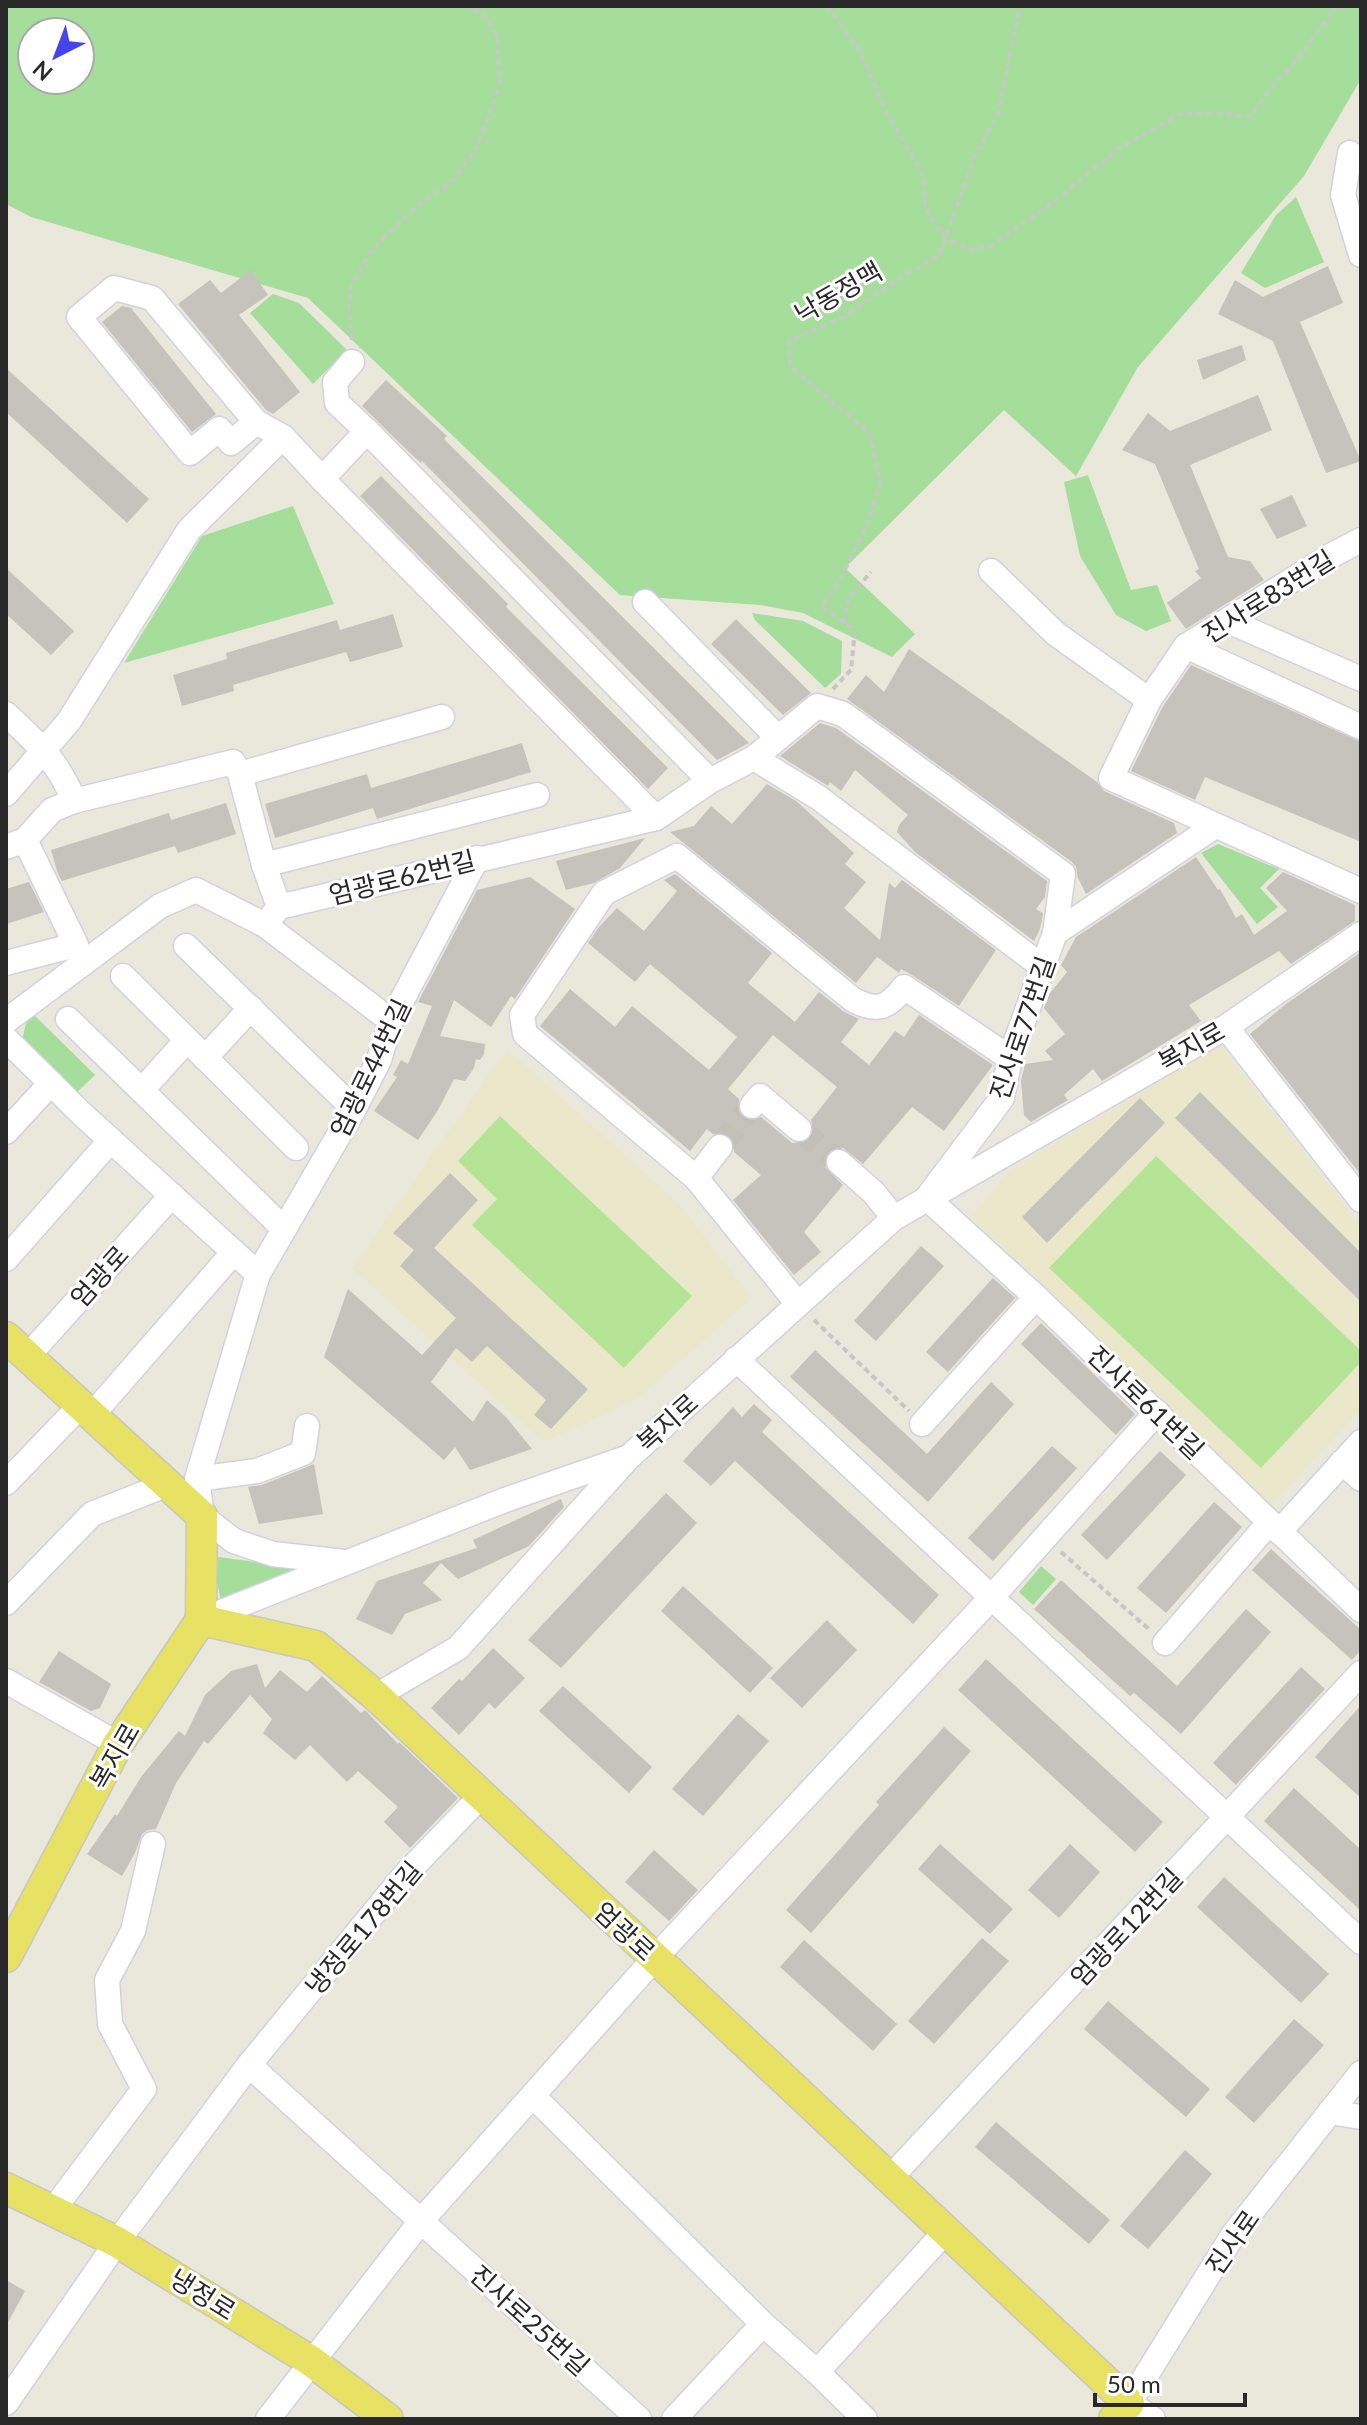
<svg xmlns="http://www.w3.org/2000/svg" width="1367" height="2425" viewBox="0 0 1367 2425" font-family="Lato,'Noto Sans KR',sans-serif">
<rect width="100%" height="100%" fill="#eae7db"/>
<!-- education -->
<g fill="#ebe7cb">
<path d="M1220,1045L1361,1226V1409L1272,1505L971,1216L1011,1170Z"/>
<path d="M507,1049L679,1204L752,1298L638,1398L544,1442L352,1268Z"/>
</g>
<!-- green -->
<g fill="#a5dd9b" fill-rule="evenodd">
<path d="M6,6H1361V79L1304,176L1138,367L1076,476L1004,410L845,568L915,634L892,657L803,613L760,605L620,595L308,298L31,217L6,204ZM32,32H80V80H32Z"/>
<path d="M1296,197L1324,262L1265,288L1241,273L1276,215Z"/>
<path d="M273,294L299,303L347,350L313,384L250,313Z"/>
<path d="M1088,475L1131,590L1157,585L1171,621L1146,631L1116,615L1080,556L1064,482Z"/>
<path d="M293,506L334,604L124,663L202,536Z"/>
<path d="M752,613L803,621L842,641L841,674L825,688L755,620Z"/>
<path d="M1218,844L1279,869L1260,888L1278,907L1257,924L1201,853Z"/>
<path d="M29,1010L95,1075L76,1093L22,1041Z"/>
<path d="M211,1556L317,1570L221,1600Z"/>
<path d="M1041,1566L1056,1579L1033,1605L1019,1592Z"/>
</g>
<!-- pitch -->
<g fill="#b5e497">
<path d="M500,1116L692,1296L624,1368L472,1225L497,1199L458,1161Z"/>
<path d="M1156,1156L1361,1351V1362L1261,1468L1049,1268Z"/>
</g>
<!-- building -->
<g fill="#c5c3bb" fill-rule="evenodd">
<path d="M1328,266L1343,303L1300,322L1361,461L1326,473L1273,341L1218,314L1235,280L1263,297Z"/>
<path d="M251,270L268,295L239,315L300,392L273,414L266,410L178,304L210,280L221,293Z"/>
<path d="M122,306L131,308L216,414L192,432L102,322Z"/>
<path d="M1242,345L1246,360L1203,380L1197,360Z"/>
<path d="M6,368L149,499L127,523L6,412Z"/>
<path d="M386,380L447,436L444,439L749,743L717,760L422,461L421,463L411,454L362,406Z"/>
<path d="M1258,395L1272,430L1190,465L1228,557L1250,561L1264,580L1186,629L1167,603L1201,578L1195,571L1199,569L1155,464L1122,450L1148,413L1170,431Z"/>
<path d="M381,476L508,604L506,607L668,768L648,789L360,496Z"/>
<path d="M1292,495L1307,526L1277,539L1260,509Z"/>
<path d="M6,568L74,631L51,655L6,614Z"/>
<path d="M393,614L403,647L350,662L346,652L233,685L234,691L182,706L173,675L227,659L226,653L337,620L340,630Z"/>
<path d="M736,619L811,693L783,715L711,644Z"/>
<path d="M909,649L1097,782L1104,791L1174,823L1177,833L1086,894L1078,878L1076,867L1072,862L847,699L866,675L884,692Z"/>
<path d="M1191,665L1361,742V842L1205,777L1195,800L1131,771L1162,708Z"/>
<path d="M820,723L836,728L1047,881L1045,897L1036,909L1043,913L1040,929L1034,941L915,852L897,832L899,825L908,815L855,770L841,791L830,782L828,786L780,756Z"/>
<path d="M522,743L531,772L377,819L373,808L275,838L265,804L367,774L371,788Z"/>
<path d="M767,784L796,801L854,853L845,864L866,882L844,908L880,940L889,883L895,888L902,880L996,950L959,1006L912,975L901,969L899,973L877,957L856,983L670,832L694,826L711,806L732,824Z"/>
<path d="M226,803L236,834L178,853L175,846L62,881L58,874L51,850L169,813L171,820Z"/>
<path d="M645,838L620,868L594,883L566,890L556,861Z"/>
<path d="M1196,857L1218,890L1220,889L1236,918L1242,914L1254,935L1287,911L1266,888L1283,872L1355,905V921L1291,964L1279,951L1189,1005L1201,1021L1102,1081L1093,1069L1064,1095L1068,1100L1031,1122L1024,1115L1021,1081L1025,1064L1053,1060L1045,1051L1065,1034L1044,1008L1050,993L1067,972L1061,965L1076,937Z"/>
<path d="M675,874L772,953L748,983L795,1022L819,992L843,1011L859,1019L841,1042L869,1065L895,1031L904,1037L919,1015L993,1065L944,1131L912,1107L863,1164L843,1148H835L828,1152L824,1160L825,1167L843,1185L804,1232L821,1252L794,1275L733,1200L761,1175L734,1152V1142L730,1136L721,1132L713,1134L707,1129L690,1151L540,1026L570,989L615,1027L632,1006L709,1070L737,1037L650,964L635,982L588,943L599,927L617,908L644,931L677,891L664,880ZM773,1035L837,1087L811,1120L814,1132L810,1139L803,1143H792L761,1117L751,1121L743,1118L738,1111L739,1099L728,1089Z"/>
<path d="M530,877L575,909L515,999L511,996L491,1027L454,1000L440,1036L485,1044L484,1054L480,1060L476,1059L474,1068L465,1081L454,1079L438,1110L418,1140L374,1111L397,1077L393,1075L401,1060L408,1064L432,1006L418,1002L477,890Z"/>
<path d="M29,882L44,912L6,924V889Z"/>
<path d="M1361,952V1175L1250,1034L1286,1004Z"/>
<path d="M1200,1092L1361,1253V1302L1175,1118Z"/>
<path d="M1140,1098L1165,1123L1047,1243L1022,1217Z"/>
<path d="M450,1173L478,1200L434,1248L588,1389L551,1429L534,1415L546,1400L487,1346L472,1362L456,1348L431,1382L473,1422L487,1400L506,1417L532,1449L470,1470L455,1447L444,1460L324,1357L348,1289L422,1355L456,1318L400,1266L414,1250L393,1233Z"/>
<path d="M921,1246L944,1266L876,1341L854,1321Z"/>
<path d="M993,1278L1015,1298L948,1372L926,1352Z"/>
<path d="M1041,1323L1135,1414L1116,1435L1021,1344Z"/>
<path d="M815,1350L927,1454L991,1382L1014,1404L928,1502L790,1377Z"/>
<path d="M754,1404L772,1420L762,1432L939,1595L913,1624L735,1461L711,1486L683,1461L733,1407L742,1417Z"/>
<path d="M1052,1446L1077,1468L993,1561L968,1538Z"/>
<path d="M1160,1451L1186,1475L1107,1560L1081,1535Z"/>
<path d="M314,1464L323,1514L259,1524L248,1487L262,1485Z"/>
<path d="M666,1493L697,1523L561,1668L528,1640Z"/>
<path d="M561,1499L564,1507L529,1546L458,1579L441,1563L423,1583L442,1600L405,1614L392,1635L356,1619L377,1581L477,1548L473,1540Z"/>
<path d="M1214,1502L1242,1527L1166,1613L1137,1588Z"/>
<path d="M1271,1549L1361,1630V1650L1352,1660L1252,1570Z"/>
<path d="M1061,1580L1177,1686L1246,1609L1271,1632L1181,1734L1134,1693L1130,1696L1034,1609Z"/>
<path d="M683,1586L773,1668L750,1693L661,1611Z"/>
<path d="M827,1620L857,1650L802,1708L770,1678Z"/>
<path d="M493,1648L525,1678L495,1709L489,1703L459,1735L431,1708L459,1679L462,1681Z"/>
<path d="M59,1651L111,1684L100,1708L91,1711L39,1682Z"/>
<path d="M986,1659L1163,1822L1135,1852L958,1690Z"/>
<path d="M257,1664L265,1688L280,1670L307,1692L322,1676L361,1713L365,1710L398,1744L399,1742L458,1798L410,1848L384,1822L398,1807L358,1771L347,1782L310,1745L295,1760L263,1733L272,1719L250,1695L208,1744L204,1741L176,1783L156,1829L148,1830L142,1834L135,1853L122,1876L87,1854L115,1814L117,1816L141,1777L179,1731L185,1736L205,1695L231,1671Z"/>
<path d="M1301,1667L1325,1689L1236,1785L1213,1763Z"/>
<path d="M563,1686L652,1767L629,1793L539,1711Z"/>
<path d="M1361,1705V1798L1315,1757Z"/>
<path d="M738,1714L769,1741L703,1816L672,1789Z"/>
<path d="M944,1727L971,1751L811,1933L786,1910L879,1805L876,1802Z"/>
<path d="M1294,1788L1361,1850V1911L1264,1821Z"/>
<path d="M940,1844L1013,1909L990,1934L918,1869Z"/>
<path d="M1070,1844L1100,1872L1059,1918L1028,1890Z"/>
<path d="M654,1850L698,1890L669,1921L625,1882Z"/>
<path d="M1224,1877L1329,1974L1301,2003L1197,1907Z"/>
<path d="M982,1938L1009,1961L934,2044L908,2021Z"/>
<path d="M804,1940L897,2024L873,2051L780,1967Z"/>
<path d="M1108,2001L1210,2089L1186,2117L1084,2029Z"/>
<path d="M1294,2019L1324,2045L1254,2123L1225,2097Z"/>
<path d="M996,2122L1110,2220L1089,2244L975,2147Z"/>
<path d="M1185,2150L1212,2174L1148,2249L1120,2226Z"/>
<path d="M6,2280L25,2291L6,2326Z"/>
</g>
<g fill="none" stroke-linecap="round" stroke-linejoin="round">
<!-- minor-tunnel -->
<g stroke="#c3c1b7" stroke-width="24" stroke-dasharray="24 12" stroke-linecap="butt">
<path d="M799,1129L839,1162"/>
<path d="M720,1147L752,1106"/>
</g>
<!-- minor casing -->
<g stroke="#d1d1e1" stroke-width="27">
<g id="minor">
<path d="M1350,153L1343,195L1361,255"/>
<path d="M352,362L335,382L337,403L367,431"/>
<path d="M256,422L231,443L219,429L190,453L79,317L114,288L152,298L256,422L283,437L322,479"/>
<path d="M1361,540L1334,554L1186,646L1149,700L1111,778L1361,891"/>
<path d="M991,571L1056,634L1149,700"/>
<path d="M645,602L778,738"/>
<path d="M1228,621L1361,679"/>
<path d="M1186,646L1361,727"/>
<path d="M6,714C37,743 58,761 74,801"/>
<path d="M754,758L819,798L1044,968"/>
<path d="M240,774L264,865L279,907"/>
<path d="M6,794L69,721L189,530L283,437"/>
<path d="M656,818L322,479L367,431L710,781"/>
<path d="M1215,826L1055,933L1010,1058L1002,1098L927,1198L1036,1297L1361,1610"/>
<path d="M6,847L25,840L52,810L74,801L233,762L240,774L442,717"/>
<path d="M264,865L537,795"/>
<path d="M265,925L279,907L656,818L710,781L754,758L817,706L843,714L1063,874L1055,933"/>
<path d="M186,946L354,1109"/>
<path d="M6,963L76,945L25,840"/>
<path d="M123,976L296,1148"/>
<path d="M68,1019L284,1229"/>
<path d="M6,1021L160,906L196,890L265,925L391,1021"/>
<path d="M1226,1027L1361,1200"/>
<path d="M6,1039L83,1115L258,1274"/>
<path d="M205,1058L251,1008"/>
<path d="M142,1090L187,1040"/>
<path d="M752,1106L760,1096L799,1129"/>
<path d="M6,1132L51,1083"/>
<path d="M720,1147L696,1178L798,1304"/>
<path d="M839,1162L874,1193L894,1218"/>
<path d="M696,1178L525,1034L522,1015L604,893L677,856L852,999C877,1013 888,1008 904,987L1010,1058"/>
<path d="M6,1259L111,1140"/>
<path d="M27,1357L172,1195"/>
<path d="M736,1359L1361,1942"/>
<path d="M92,1415L234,1252"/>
<path d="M922,1424L1036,1297"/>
<path d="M1342,1462L1361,1479"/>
<path d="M197,1479L257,1471L303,1453L307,1426"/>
<path d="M6,1483L81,1405"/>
<path d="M1279,1532L1361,1442"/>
<path d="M344,1562L273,1554L234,1541L202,1516L197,1479L258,1274L354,1109L379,1060L391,1021L477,858"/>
<path d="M6,1603L92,1514L168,1484"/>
<path d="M201,1620L505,1500L629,1457L894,1218L1226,1027L1361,934"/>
<path d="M1165,1643L1269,1523"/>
<path d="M6,1681L118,1744"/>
<path d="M376,1696L458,1648L628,1458"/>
<path d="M249,2065L639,2419"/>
<path d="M533,2096L763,2324L817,2372L865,2419"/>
<path d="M1330,2112L1361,2117"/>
<path d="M890,2178L1361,1673"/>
<path d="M53,2210L144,2089L110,2024L107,1980L133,1931L153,1844"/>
<path d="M817,2372L946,2231"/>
<path d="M6,2403L117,2242L249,2065L404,1876L481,1796"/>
<path d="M268,2419L421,2221L654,1959L991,1598L1157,1412"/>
<path d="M674,2419L763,2324"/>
<path d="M1153,2419L1129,2403L1233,2235L1361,2073"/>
</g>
</g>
<!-- major casing -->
<g stroke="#c7c7c7" stroke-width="33">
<g id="major">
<path d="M6,1337L202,1516L201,1620"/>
<path d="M201,1620L316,1646L376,1696L1129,2403L1114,2419"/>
<path d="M6,1957L118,1744L201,1620"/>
<path d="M6,2188L117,2242L311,2361L388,2419"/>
</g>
</g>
<!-- path -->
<g stroke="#c7c7c7" stroke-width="4" stroke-dasharray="6 4" stroke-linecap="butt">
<path d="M827,6L859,50L887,113L922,173L926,209L945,238L972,250L990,246L1051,204L1118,149L1182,113H1221L1250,117L1267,93L1295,62L1336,6"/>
<path d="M352,340L349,306L351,287L370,253L390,231L423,201L451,183L476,149L500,85L497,35L483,14L465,6"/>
<path d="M843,624L849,597L871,572"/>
<path d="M833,689L851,670L855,630L822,607L843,574L867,524L881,482L869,433L790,366L789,341L845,316L902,276L939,256L975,155L998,115L1020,6"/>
<path d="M814,1320L909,1411"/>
<path d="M1061,1552L1151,1631"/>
</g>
<!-- minor -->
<use href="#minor" stroke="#fff" stroke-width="24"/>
<!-- major -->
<use href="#major" stroke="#e7e164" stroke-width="30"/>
</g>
<g text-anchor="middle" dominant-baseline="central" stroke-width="6" stroke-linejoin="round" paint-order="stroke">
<!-- street labels -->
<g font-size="26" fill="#292929" stroke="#fff">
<text transform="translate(838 292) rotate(-30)">낙동정맥</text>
<text transform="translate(1268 596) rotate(-32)">진사로83번길</text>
<text transform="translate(402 877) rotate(-14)">엄광로62번길</text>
<text transform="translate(1022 1028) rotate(-71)">진사로77번길</text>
<text transform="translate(1191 1046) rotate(-30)">복지로</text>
<text transform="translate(370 1068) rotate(-64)">엄광로44번길</text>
<text transform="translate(99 1276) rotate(-48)">엄광로</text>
<text transform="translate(1146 1402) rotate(44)">진사로61번길</text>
<text transform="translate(667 1422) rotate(-42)">복지로</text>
<text transform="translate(114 1756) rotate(-60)">복지로</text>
<text transform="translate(1126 1927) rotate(-47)">엄광로12번길</text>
<text transform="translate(363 1928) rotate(-50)">냉정로178번길</text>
<text transform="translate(625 1931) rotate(43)">엄광로</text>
<text transform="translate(1232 2242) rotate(-55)">진사로</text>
<text transform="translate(203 2294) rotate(32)">냉정로</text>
<text transform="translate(530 2320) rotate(42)">진사로25번길</text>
</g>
</g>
<!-- border -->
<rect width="1367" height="2425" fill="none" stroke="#292929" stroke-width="16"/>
<!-- north arrow -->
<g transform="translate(56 56) rotate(222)"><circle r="38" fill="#ffffff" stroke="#a9a9a9" stroke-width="2"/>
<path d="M0-6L14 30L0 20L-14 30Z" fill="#4645ed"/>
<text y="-12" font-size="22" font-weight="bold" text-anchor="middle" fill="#292929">N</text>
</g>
<!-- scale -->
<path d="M1095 2393v12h150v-12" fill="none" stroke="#292929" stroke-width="4"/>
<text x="1107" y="2393" font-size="24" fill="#292929" stroke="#ffffff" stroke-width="6" paint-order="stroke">50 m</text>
</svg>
